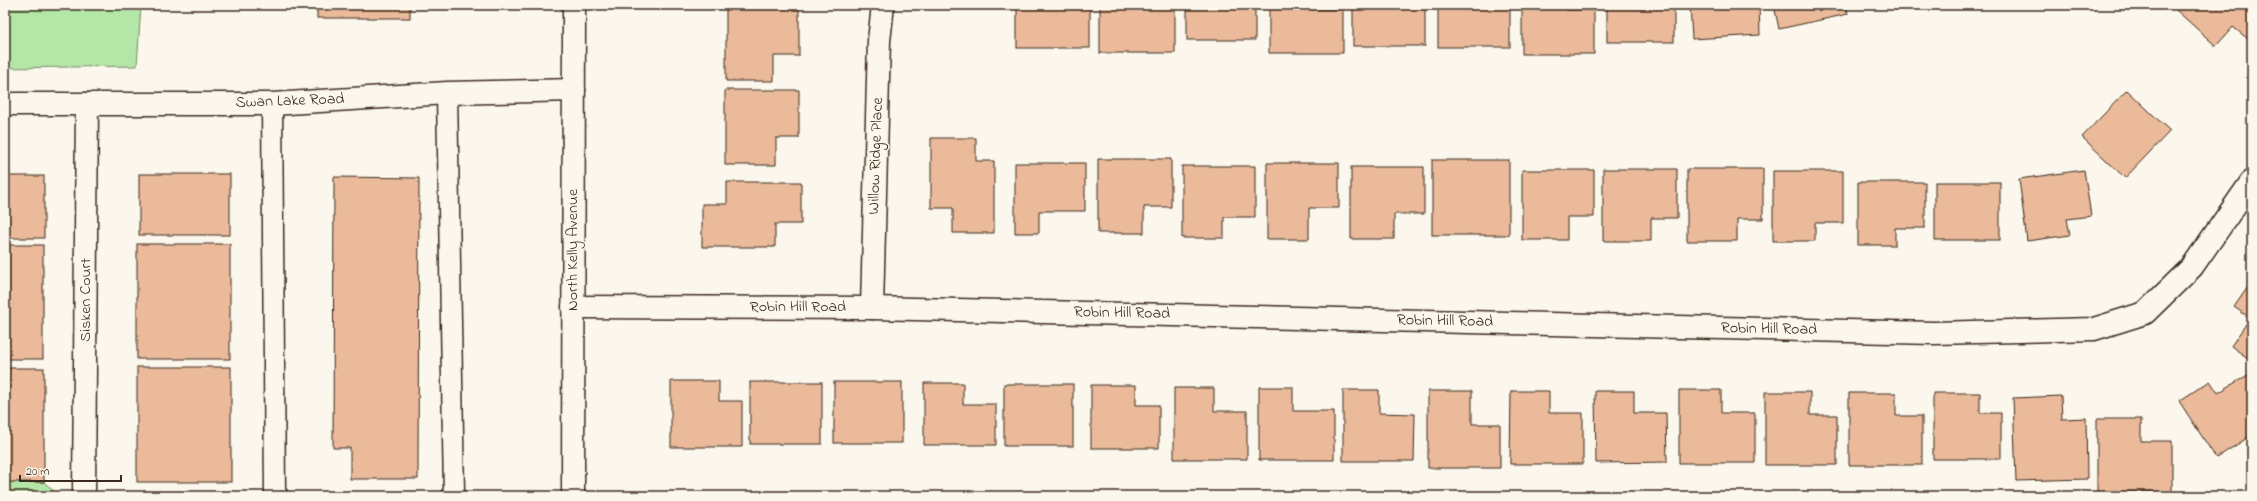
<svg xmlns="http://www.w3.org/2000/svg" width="2257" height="501" viewBox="0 0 2257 501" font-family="'Indie Flower',sans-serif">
<rect width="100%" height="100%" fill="#fbf7ec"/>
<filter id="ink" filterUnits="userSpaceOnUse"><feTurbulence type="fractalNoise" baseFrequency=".025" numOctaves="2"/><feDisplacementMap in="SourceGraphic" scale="8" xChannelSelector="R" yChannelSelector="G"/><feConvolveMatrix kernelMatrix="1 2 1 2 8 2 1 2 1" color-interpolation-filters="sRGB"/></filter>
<g filter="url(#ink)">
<!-- green -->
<g fill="#b4e6a7" stroke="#788862">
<path d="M5,5H141L137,66L5,68Z"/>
<path d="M5,482H44L59,496H5Z"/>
</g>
<!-- building -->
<g fill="#eaba9a" stroke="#3b2a1e">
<rect x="317" y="5" width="93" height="13"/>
<path d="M726,5H799V56H774V81H726Z"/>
<rect x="1017" y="5" width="73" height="43"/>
<rect x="1100" y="5" width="75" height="48"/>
<rect x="1187" y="5" width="68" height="35"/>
<path d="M1269,5H1306V9H1343V53H1269Z"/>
<rect x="1353" y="5" width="72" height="41"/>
<rect x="1438" y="5" width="72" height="42"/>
<path d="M1522,5H1566V10H1594V54H1522Z"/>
<rect x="1607" y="5" width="67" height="37"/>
<path d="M1690,5H1759L1760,35L1692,39Z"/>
<path d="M1774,5H1846L1848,14L1779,29Z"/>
<path d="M2180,5H2252V34L2248,39L2233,27L2216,46L2176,10Z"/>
<path d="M725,90H799V138H776V165H725Z"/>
<path d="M2127,90L2170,131L2125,178L2082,137Z"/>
<path d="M931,138H976V161H994V233H953V208H931Z"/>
<path d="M1098,159H1171V207H1144V233H1098Z"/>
<rect x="1432" y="160" width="77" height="75"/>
<path d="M1015,163H1085V211H1039V233H1015Z"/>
<path d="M1267,163H1339V208H1309V239H1267Z"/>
<path d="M1182,166H1255V217H1224V238H1182Z"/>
<path d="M1351,167H1424V214H1394V239H1351Z"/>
<path d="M1603,169H1677V218H1651V241H1603Z"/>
<path d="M1687,169H1763V219H1737V241H1687Z"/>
<path d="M1522,170H1594V217H1567V240H1522Z"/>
<path d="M2084,170L2091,216L2067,219L2070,235L2027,241L2019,179Z"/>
<path d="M1773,171H1843V223H1815V241H1773Z"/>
<rect x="139" y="174" width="91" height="61"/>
<rect x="5" y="176" width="39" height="62"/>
<path d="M334,177L419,178L418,479H350V448H333Z"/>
<path d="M727,182H801V224H775V247H702V204H727Z"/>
<path d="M1858,182H1925V228H1895V245H1858Z"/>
<rect x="1935" y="182" width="65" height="58"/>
<rect x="137" y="244" width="93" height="115"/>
<rect x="5" y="245" width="38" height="114"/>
<path d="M2252,281V361L2231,346L2250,318L2234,307Z"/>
<rect x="137" y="367" width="94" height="115"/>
<rect x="5" y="368" width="39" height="114"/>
<path d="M2251,373L2252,435L2216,458L2179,401L2210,381L2218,393Z"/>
<path d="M671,381H719V401H742V447H671Z"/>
<rect x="750" y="382" width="72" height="62"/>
<rect x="834" y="382" width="68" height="61"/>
<path d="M924,383H963V404H996V445H924Z"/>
<rect x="1004" y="384" width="69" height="62"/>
<path d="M1091,385H1136V405H1159V448H1091Z"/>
<path d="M1259,387H1293V411H1334V460H1259Z"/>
<path d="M1174,388H1214V411H1247V459H1174Z"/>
<path d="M1343,390H1379V413L1415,414L1414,461H1343Z"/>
<path d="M1679,390H1721V413H1755V463H1679Z"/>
<path d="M1428,391H1472V424H1500V468H1428Z"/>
<path d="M1511,391H1549V413H1583V464H1510Z"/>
<path d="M1595,391H1634V413H1666L1667,462L1596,463Z"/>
<path d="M1765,392H1810V415H1837V465H1765Z"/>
<path d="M1849,393H1896V416H1922V465H1849Z"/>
<path d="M1933,393H1980V413H2001V459H1933Z"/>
<path d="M2061,396L2062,419L2086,418L2087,479L2016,481L2013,398Z"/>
<path d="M2097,419H2141V441H2172V492H2097Z"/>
</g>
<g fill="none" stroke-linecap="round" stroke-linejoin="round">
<!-- service casing -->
<g stroke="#3b2a1e" stroke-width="23">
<g id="service">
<path d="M447,93L454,493L451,496"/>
<path d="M272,104L275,493L278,496"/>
</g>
</g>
<!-- minor casing -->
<g stroke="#3b2a1e" stroke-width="25">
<g id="minor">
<path d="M5,104H272L447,93L574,90"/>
<path d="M573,307L872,308L1934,333L2094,329L2145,313L2192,267L2252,181"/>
<path d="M872,308L879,41L883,5"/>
<path d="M84,496L87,104"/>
</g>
</g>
<!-- secondary casing -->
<g stroke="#3b2a1e" stroke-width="25">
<path id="secondary" d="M573,496L574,5"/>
</g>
<!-- service -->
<use href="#service" stroke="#fbf7ec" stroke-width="20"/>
<!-- minor -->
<use href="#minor" stroke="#fbf7ec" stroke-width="22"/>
<!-- secondary -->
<use href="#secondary" stroke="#fbf7ec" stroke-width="22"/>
</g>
</g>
<g text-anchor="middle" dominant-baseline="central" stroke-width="3" stroke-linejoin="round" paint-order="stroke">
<!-- street labels -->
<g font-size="16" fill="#3b2a1e" stroke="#fbf7ec">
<text transform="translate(290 101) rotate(-2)">Swan Lake Road</text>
<text transform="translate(876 156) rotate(-88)">Willow Ridge Place</text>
<text transform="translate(573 250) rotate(-90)">North Kelly Avenue</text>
<text transform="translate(86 300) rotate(-90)">Sisken Court</text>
<text x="798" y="307">Robin Hill Road</text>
<text transform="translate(1122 313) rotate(1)">Robin Hill Road</text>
<text transform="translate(1445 321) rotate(1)">Robin Hill Road</text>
<text transform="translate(1769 329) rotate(1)">Robin Hill Road</text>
</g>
</g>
<!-- margin -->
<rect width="2257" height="501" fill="none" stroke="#fbf7ec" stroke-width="20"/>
<rect x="10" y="10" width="2237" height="481" fill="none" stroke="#3b2a1e" stroke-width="1.5" filter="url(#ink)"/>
<!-- scale -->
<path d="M20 475v6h101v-6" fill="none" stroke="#3b2a1e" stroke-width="2"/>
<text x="26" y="475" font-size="12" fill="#3b2a1e" stroke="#fbf7ec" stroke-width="3" paint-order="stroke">20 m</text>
</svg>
